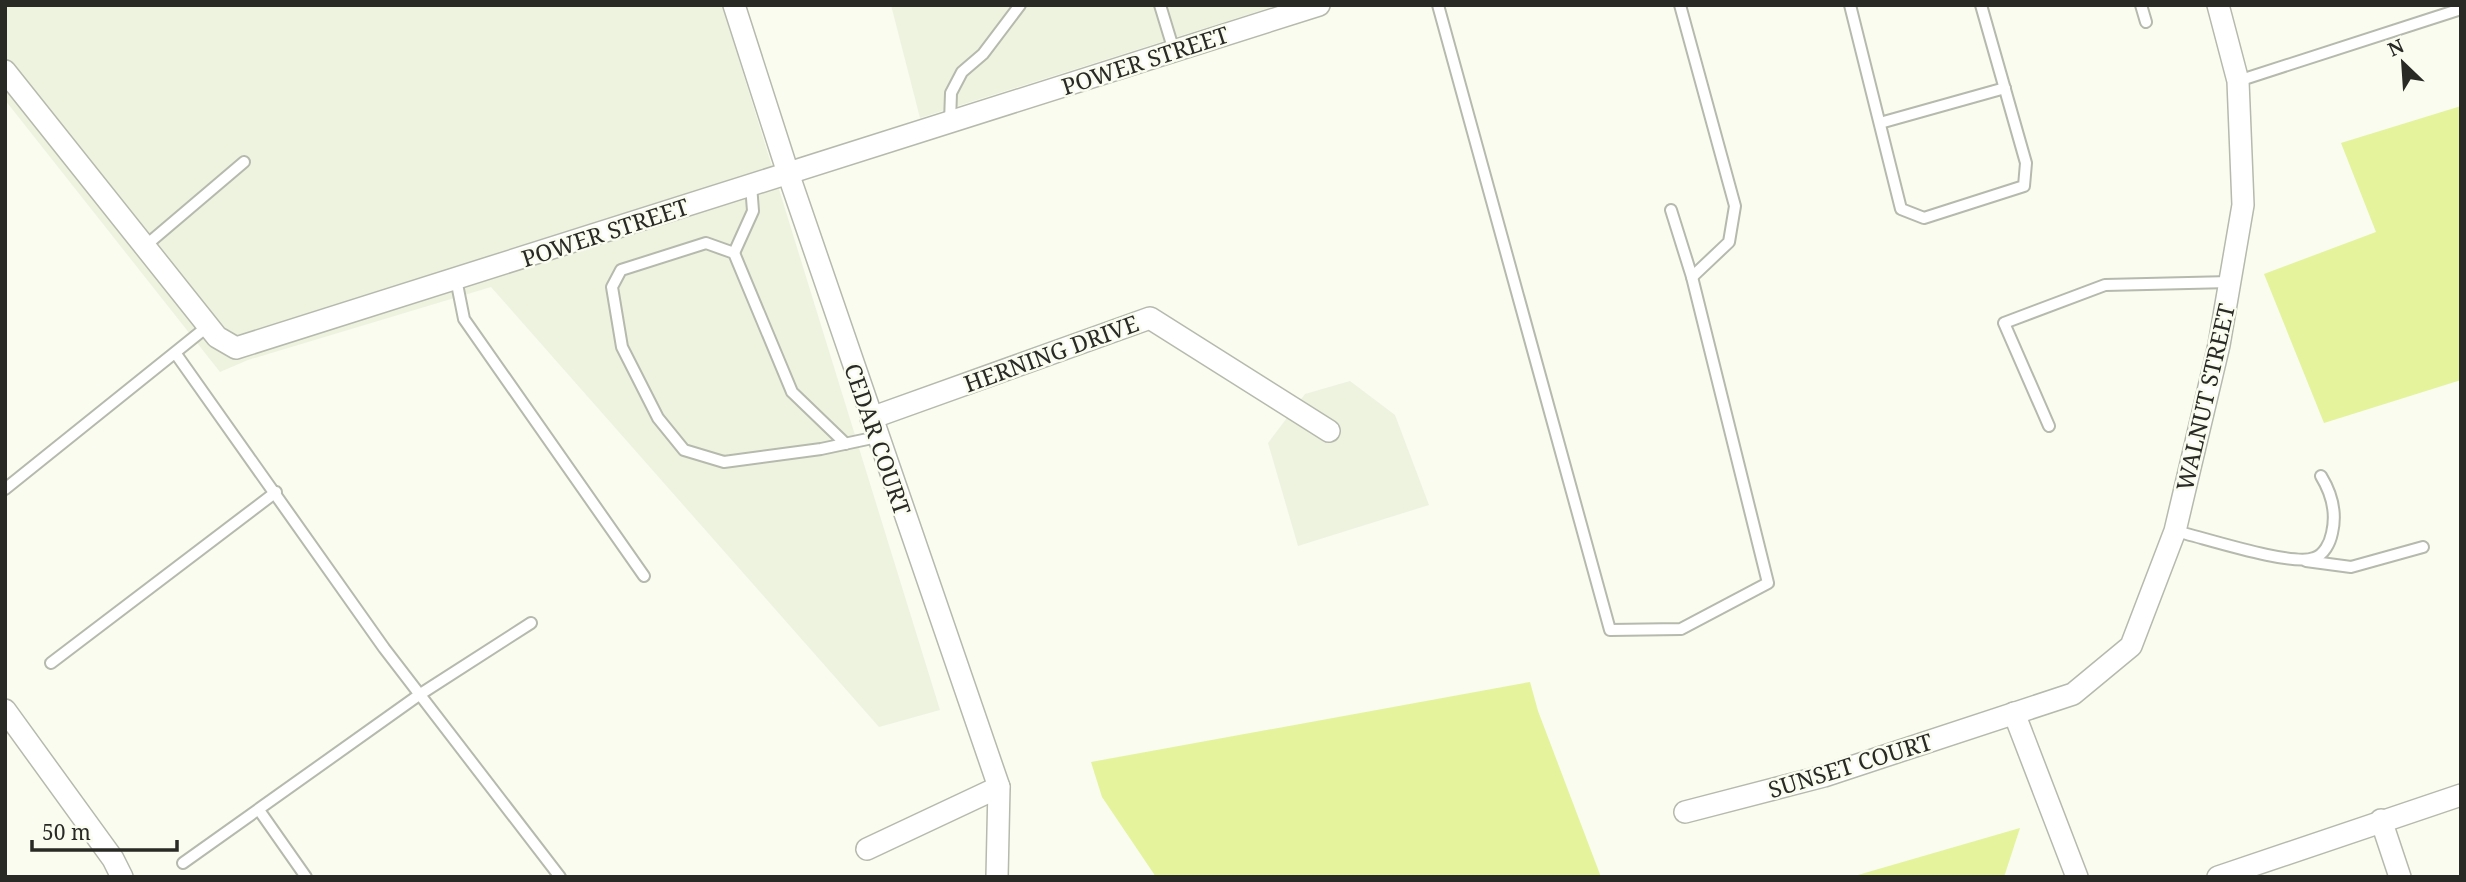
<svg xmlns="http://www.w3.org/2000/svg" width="2466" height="882" viewBox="0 0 2466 882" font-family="'Noto Serif',serif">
<rect width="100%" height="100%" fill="#f9fcef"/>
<!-- built -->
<g fill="#eef3df">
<path d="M5,5H722L940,710L879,727L491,287L248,360L220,372L5,100Z"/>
<path d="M891,5H1278L920,118Z"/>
<path d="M1350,381L1395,415L1429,505L1298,546L1268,443L1305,394Z"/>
</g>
<!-- green -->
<g fill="#e4f39c">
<path d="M2461,106V380L2324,423L2264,274L2376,232L2341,143Z"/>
<path d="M1530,682L1538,711L1601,877H1156L1102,797L1091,762Z"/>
<path d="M2020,828L2004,877H1851Z"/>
</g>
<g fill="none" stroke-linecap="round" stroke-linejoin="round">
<!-- lane casing -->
<g stroke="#b6b9ad" stroke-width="14">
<g id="lane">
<path d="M1160,5L1174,51"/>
<path d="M1438,5L1610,630L1681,629L1768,583L1692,277L1671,210"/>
<path d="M1680,5L1735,206L1729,242L1692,277"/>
<path d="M1850,5L1901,209L1924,218L2024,186L2026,163L1981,5"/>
<path d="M2141,5L2146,22"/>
<path d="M2238,81L2461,9"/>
<path d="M950,122L951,93L962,72L983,54L1020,5"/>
<path d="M1880,123L2005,88"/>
<path d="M144,247L244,162"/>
<path d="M734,253L753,211L751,185"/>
<path d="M456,279L464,319L644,576"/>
<path d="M176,354L384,648L560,877"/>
<path d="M2049,426L2004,323L2105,285L2230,282"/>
<path d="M846,444L792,392L734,253L706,243L621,270L612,287L622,347L658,418L684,450L724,462L821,449L877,437"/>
<path d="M5,489L208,326"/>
<path d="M2175,531C2202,537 2292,567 2314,558C2324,555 2330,543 2332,533C2337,512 2332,494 2321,476"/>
<path d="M2306,561L2351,567L2423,547"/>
<path d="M51,663L276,492"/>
<path d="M259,810L306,877"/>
<path d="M183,863L419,695L531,623"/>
</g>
</g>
<!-- street casing -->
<g stroke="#b6b9ad" stroke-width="24">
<g id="street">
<path d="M734,5L788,173L999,787L997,877"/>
<path d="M5,71L217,337L236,348L1319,5"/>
<path d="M871,418L1150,318L1329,431"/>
<path d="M5,710L113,859L122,877"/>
<path d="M2014,713L2077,877"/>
<path d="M1685,812L1824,776L2073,694L2131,646L2175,531L2219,345L2243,205L2238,81L2218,5"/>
<path d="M2381,820L2400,877"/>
<path d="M867,849L999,787"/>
<path d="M2218,877L2461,795"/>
</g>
</g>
<!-- lane -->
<use href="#lane" stroke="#fff" stroke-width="10"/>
<!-- street -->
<use href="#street" stroke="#fff" stroke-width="21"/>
</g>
<g text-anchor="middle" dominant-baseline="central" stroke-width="5" stroke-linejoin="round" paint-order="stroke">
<!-- street labels -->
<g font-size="23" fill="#292a25" stroke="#f9fcef">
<text transform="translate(1145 60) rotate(-18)">POWER STREET</text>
<text transform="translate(605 232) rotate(-18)">POWER STREET</text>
<text transform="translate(1051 353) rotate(-20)">HERNING DRIVE</text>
<text transform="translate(2205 397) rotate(-77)">WALNUT STREET</text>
<text transform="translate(878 439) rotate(71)">CEDAR COURT</text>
<text transform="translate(1850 765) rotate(-17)">SUNSET COURT</text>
</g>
</g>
<!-- border -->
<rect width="2466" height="882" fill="none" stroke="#292a25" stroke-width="14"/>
<!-- north arrow -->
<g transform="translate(2403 63) rotate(335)" stroke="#f9fcef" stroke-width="5" paint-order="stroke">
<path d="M0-5L12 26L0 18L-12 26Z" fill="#292a25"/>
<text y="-10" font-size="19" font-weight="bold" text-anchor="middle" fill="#292a25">N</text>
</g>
<!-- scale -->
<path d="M32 840v10h145v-10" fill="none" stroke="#292a25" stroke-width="3.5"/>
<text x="42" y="840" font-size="21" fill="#292a25" stroke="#f9fcef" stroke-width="5" paint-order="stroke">50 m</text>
</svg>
